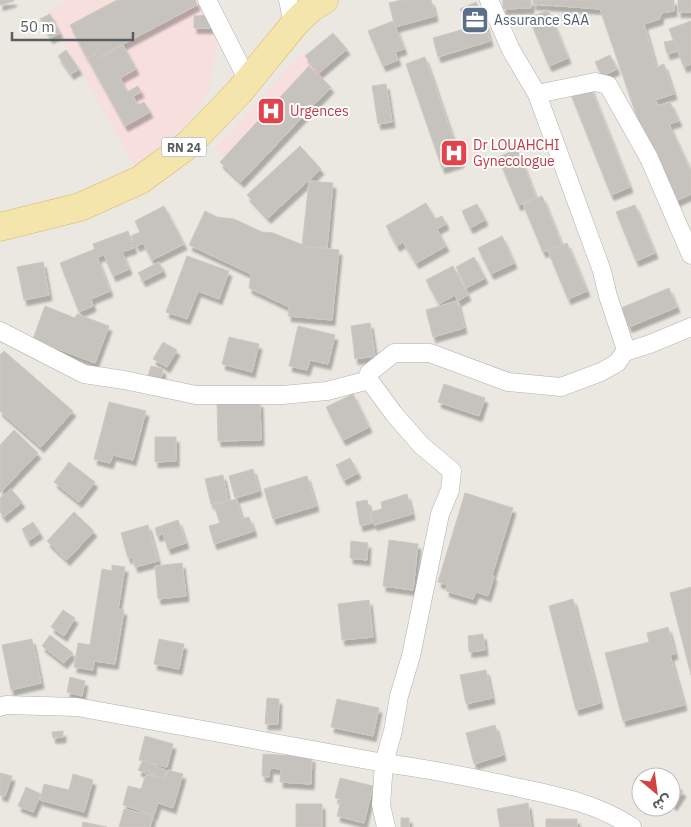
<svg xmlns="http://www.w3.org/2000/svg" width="691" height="827" viewBox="0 0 691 827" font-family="'IBM Plex Sans','Noto Sans Arabic',sans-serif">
<defs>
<filter id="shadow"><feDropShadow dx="3" dy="5.5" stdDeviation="1" flood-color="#0004"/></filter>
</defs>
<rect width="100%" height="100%" fill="#eae8e1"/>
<!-- medical -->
<g fill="#f7dfde">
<path d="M71,0H211L221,22L208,94L184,127L135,166L47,12Z"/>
<path d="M303,51L327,72L239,170L215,149Z"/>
<path d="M467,136L473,158L442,168L435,148Z"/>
</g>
<!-- building -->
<g fill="#c6c3be" stroke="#cec9c0" filter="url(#shadow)">
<path d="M0,0H14V1L0,5Z"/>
<path d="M117,0H195L197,5L99,57L97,53L87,58L70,25Z"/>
<path d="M401,0H431L435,16L395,27L389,3Z"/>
<path d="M503,0H531V8L503,9Z"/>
<path d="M533,0H674V11L661,13L660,19L644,24L656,67L664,64L674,94L655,100L659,106L670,102L679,121L669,124L691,172V194L672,203L639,123L600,9L533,4Z"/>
<rect x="678" y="0" width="13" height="12"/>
<path d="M476,2L484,18L469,26L460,9Z"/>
<path d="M548,10L568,58L549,66L529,18Z"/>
<path d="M50,14L60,33L50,38L40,19Z"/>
<path d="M210,15V28H194V16Z"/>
<path d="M393,21L404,49L395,52L398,60L383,66L368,31Z"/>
<path d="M691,21V64L684,67L669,29Z"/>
<path d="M485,23L490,41L438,57L433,38Z"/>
<path d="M333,33L347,49L319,73L305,56Z"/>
<path d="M675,40L678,51L667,54L664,42Z"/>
<path d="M123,45L136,69L120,78L127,92L138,86L141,92L133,96L138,105L144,102L150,112L125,126L88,59L96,55L98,59Z"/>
<path d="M66,50L79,69L71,74L58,56Z"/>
<path d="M610,55L617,69L602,76L595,62Z"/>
<path d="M425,57L461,162L442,168L406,64Z"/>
<path d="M309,66L331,87L241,182L220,162Z"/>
<path d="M386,84L392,122L378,124L372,86Z"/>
<path d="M589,84L630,187L611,195L570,92Z"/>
<path d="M300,146L321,169L268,218L247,195Z"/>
<path d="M517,149L536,198L518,205L498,157Z"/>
<path d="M309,181L333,183L327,248L302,246Z"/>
<path d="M542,196L562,245L543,252L523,204Z"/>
<path d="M426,203L435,219L442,216L446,224L437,229L446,246L416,263L403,242L397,246L386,226Z"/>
<path d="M477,204L485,220L470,228L462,211Z"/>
<path d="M635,205L655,253L636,261L616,212Z"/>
<path d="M164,206L184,244L152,260L143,243L137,246L131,236L140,232L135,221Z"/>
<path d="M205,211L217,217L234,219L262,232L273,233L308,247L339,250L332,320L288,316L289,307L249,288L251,274L189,245Z"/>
<path d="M128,231L134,248L122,252L129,269L113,276L104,255L97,257L110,291L91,299L93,306L79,312L60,263L95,249L93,244Z"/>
<path d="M502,236L514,263L491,274L478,248Z"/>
<path d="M567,243L587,291L568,299L548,251Z"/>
<path d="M187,256L229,271L219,299L198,291L187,319L166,312Z"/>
<path d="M474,257L485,278L466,288L456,267Z"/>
<path d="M43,262L49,295L24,300L17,267Z"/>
<path d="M159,262L163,271L143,281L138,273Z"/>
<path d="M453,266L468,295L458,301L455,295L439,304L426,280Z"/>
<path d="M669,288L677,307L629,327L621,308Z"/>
<path d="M457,301L464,328L433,337L426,310Z"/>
<path d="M45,306L75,318L77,314L109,326L95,363L33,339Z"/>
<path d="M370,323L375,356L355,359L351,326Z"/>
<path d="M298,326L335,335L328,364L310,360L307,370L289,366Z"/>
<path d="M229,337L259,344L252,372L222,364Z"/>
<path d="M163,342L177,350L167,367L153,359Z"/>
<path d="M4,351L73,411L41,447L0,411V355Z"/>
<path d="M151,366L163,369L161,379L148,376Z"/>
<path d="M444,384L485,398L479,416L438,402Z"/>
<path d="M353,394L369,427L343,440L326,407Z"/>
<path d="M109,402L146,411L133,460L113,455L110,463L94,459Z"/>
<path d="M260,402L261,440L218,441L217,403Z"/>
<path d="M14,430L38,453L0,493V445Z"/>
<path d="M155,437H176V461L155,462Z"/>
<path d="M350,458L358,473L344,480L336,465Z"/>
<path d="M69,462L95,482L79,502L54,482Z"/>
<path d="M253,469L259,491L235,498L229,476Z"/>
<path d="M223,475L228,500L211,504L205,479Z"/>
<path d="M307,476L316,506L273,519L264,489Z"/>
<path d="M11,489L22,502L4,517L0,512V498Z"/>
<path d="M465,493L513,508L492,575L494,576L488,596L476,592L473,599L446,591L447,585L438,582Z"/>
<path d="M407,494L412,514L374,525L370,512L382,509L381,502Z"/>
<path d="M236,499L242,519L249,517L254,531L214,544L209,526L220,523L214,505Z"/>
<path d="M367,500L372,523L360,526L356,502Z"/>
<path d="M74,512L94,531L67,560L47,541Z"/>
<path d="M178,520L186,543L168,549L163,534L157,536L155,528Z"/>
<path d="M33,522L40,533L28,541L22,529Z"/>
<path d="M148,525L158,561L135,567L132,557L128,558L121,533Z"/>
<path d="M389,540L418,544L413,590L383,586Z"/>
<path d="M351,541L368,543L367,560L350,558Z"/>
<path d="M182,563L186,596L158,599L155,566Z"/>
<path d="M112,565L125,567L118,609L124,610L115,664L94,661L93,670L74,667L78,643L90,645L102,569L112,571Z"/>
<path d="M691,587V675L670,593Z"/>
<path d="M573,599L600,703L576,710L549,606Z"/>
<path d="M369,600L373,637L342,640L338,604Z"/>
<path d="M63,610L75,618L64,636L51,627Z"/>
<path d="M668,627L675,654L670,655L684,705L623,721L605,653L649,642L647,633Z"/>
<path d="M483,634L485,650L469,652L468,636Z"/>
<path d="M50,635L73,653L64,663L42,646Z"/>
<path d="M32,639L41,683L11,690L2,645Z"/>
<path d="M159,639L184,644L179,669L154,664Z"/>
<path d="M486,670L492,698L466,704L460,675Z"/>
<path d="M70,677L85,681L82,696L67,692Z"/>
<path d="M267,698L279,699L278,724H265Z"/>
<path d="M337,699L379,708L373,736L331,727Z"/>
<path d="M495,725L503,755L474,764L466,733Z"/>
<path d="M63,731V737L53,738L52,732Z"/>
<path d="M145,736L173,744L167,767L139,760Z"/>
<path d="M263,754L312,757L311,784L280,782L281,769L270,768L269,777L262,776Z"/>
<path d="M143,760L167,771L163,779L146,771L145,773L138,770Z"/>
<path d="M168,770L183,774L173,808L158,803L154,815L123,805L128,786L141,789L146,774L165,779Z"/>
<path d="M0,773L12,776L5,796L0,795Z"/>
<path d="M73,774L93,780L84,812L40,800L44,784L69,790Z"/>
<path d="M340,778L373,786L364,823L337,816L341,799L335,798Z"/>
<path d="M671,784L683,791L674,805L671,803Z"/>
<path d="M26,787L41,794L33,812L18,806Z"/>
<path d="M528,803L531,827H500L497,809Z"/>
<rect x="296" y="804" width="26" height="23"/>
<path d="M124,809L153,816L150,827H119Z"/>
<rect x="401" y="818" width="8" height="9"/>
<rect x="546" y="819" width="31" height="8"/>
<path d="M83,822L107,827H82Z"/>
</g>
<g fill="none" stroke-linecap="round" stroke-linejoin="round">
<!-- minor casing -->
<g stroke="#aeb1b5" stroke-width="19">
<g id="minor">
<path d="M207,0L248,81"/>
<path d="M288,0L291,14L297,21"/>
<path d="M489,0L511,50L537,94L602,271L608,296L626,350L617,363L601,372L561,387L508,382L430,353H394L369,373V380L394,414L421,445L452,471L450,490L440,514L411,656L399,696L393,731L384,763C430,769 475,778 520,788C558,796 599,804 632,827"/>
<path d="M537,94L595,82L608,85L649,158L691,255"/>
<path d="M0,331L84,374L124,380L196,395H282L327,391L369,380"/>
<path d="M625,352L650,344L691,327"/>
<path d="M0,707L6,705L77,707L384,763L381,805L386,827"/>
</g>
</g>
<!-- primary casing -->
<g stroke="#deb666" stroke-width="29">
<path id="primary" d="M0,227L80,207L140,180L189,144L239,92L297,21L311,8L324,0"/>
</g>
<!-- minor -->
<use href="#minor" stroke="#fff" stroke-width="18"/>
<!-- primary -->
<use href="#primary" stroke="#f4e5ac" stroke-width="28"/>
</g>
<!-- icons -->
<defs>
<g id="office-square" transform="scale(1.4375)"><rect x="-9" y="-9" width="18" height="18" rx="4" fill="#5c6f8a" stroke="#fff"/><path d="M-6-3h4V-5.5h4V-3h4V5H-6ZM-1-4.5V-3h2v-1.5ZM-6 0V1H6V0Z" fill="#fff"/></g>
<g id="hospital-square" transform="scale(1.4375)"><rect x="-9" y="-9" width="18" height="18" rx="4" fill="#e0444e" stroke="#fff"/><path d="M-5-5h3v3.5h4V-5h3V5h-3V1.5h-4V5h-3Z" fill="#fff"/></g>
</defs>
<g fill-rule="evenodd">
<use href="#office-square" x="475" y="20"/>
<use href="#hospital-square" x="271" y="111"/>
<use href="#hospital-square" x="454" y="153"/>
</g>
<g text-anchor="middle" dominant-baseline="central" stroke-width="4" stroke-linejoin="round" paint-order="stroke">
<!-- shield labels -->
<rect fill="#fff" stroke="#8b8e90" stroke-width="1" x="161.5" y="137.5" width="45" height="19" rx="4"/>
<g font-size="12" font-weight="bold" fill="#595d60">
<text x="184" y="147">RN 24</text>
</g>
<!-- service labels -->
<g font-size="14" fill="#4e5e75" stroke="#fff" text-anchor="start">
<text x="494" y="20">Assurance SAA</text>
</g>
<!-- health labels -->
<g font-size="14" fill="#be3a42" stroke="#fff" text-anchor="start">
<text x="290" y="111">Urgences</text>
<text x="473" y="145">Dr LOUAHCHI<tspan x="473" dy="16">Gynecologue</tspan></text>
</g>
</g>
<!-- north arrow -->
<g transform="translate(656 792) rotate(151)"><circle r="24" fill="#ffffff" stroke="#bdbebf"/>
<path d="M0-4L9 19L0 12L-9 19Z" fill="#d2433f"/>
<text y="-8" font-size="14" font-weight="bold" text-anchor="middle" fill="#595d60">ش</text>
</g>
<!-- scale -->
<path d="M12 32v8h121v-8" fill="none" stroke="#595d60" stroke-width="2.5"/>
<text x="20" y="32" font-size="15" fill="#595d60" stroke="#ffffff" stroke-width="4" paint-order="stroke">50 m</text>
</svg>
